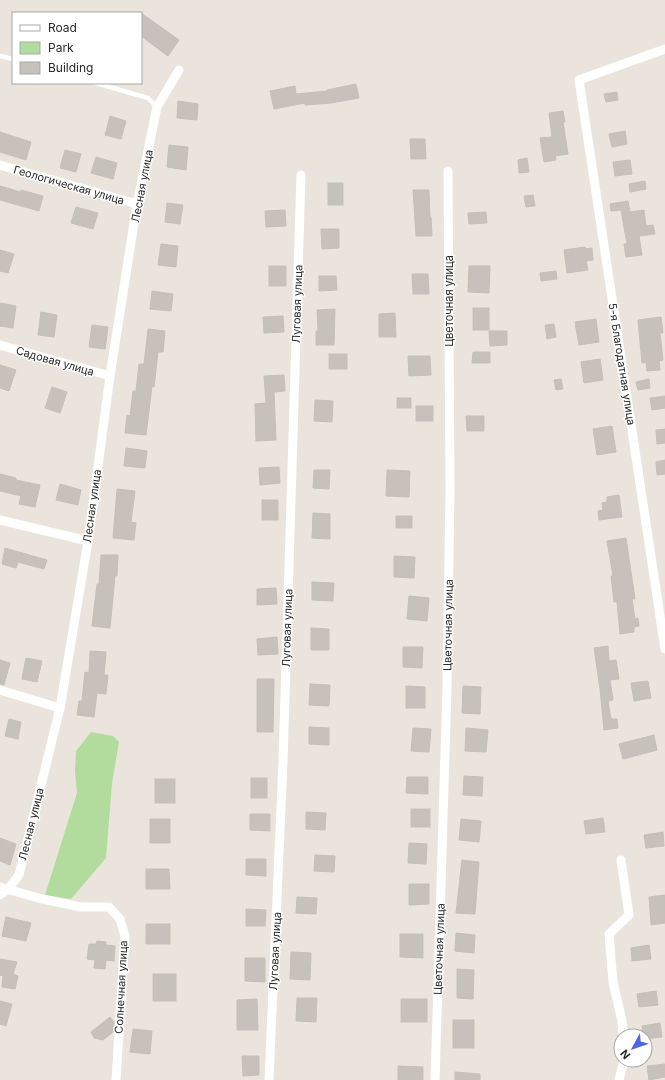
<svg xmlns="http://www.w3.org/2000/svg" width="665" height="1080" viewBox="0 0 665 1080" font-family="Inter,sans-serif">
<rect width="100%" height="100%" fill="#eae4dc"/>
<!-- green -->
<path fill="#b2dc9e" d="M91,732L113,736L119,742L112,783L106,858L71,899L45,895L77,793L75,771L76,751Z"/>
<!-- building -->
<g fill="#c6c2bb" stroke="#c5c0b6">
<path d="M141,13L179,40L168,56L141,36Z"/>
<path d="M356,84L359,98L331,103L305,105V103L274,109L270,91L295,86L296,94L327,91V90Z"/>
<path d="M617,92L618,100L606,102L604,94Z"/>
<path d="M178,101L198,104L197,120L177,118Z"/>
<path d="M563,111L565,122H563L568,154L555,156L556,160L544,162L540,138L552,137L549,113Z"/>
<path d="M110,116L126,121L121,139L105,135Z"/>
<path d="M625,131L627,144L612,147L609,134Z"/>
<path d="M0,132L31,142L26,160L0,152Z"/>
<path d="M410,139H425L426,159H411Z"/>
<path d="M169,145L188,147L186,170L167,167Z"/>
<path d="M65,150L81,154L76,172L60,168Z"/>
<path d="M96,157L117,163L113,179L91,173Z"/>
<path d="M527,158L529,172L519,173L518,160Z"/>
<path d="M630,160L632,174L615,176L613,162Z"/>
<path d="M645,181L646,189L630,192L629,184Z"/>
<rect x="328" y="183" width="15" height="22"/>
<path d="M0,186L21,192V190L43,196L39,211L0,200Z"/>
<path d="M413,190H429L430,217H431L432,236H416Z"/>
<path d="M533,195L535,206L526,207L524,196Z"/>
<path d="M628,201L630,212L644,210L646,226L653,225L655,234L639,236L642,255L626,257L624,244H627L621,210L611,211L610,204Z"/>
<path d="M167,203L183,205L180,224L165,222Z"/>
<path d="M76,207L98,213L93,229L71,223Z"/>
<path d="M285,210L286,226L266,227L265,211Z"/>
<path d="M486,212L487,223L469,224L468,213Z"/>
<path d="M321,229H339V248L322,249Z"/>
<path d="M161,244L178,246L176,267L158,265Z"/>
<path d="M585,247L586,249L592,248L593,260L586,261L588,270L567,273L564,250Z"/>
<path d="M0,250L14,254L8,273L0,271Z"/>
<rect x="269" y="266" width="17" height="20"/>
<path d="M469,266H490L489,293L468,292Z"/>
<path d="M556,271L557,279L541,281L540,273Z"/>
<path d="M412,274H428L429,294H413Z"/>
<path d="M319,276H336L337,290L319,291Z"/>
<path d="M152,291L173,294L171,311L150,309Z"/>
<path d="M0,303L16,306L13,328L0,326Z"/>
<rect x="473" y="308" width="16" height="22"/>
<path d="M335,309L334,345H316V331H318L317,310Z"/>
<path d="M41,312L57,315L54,337L38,335Z"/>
<path d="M395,313L396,337H379V314Z"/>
<path d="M283,316L284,332L264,333L263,317Z"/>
<path d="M661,317L663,333H660L663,360L659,361L660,370L647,371L646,362L642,363L638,320Z"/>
<path d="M596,319L599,342L579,345L575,322Z"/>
<path d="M554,324L556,337L547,339L545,325Z"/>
<path d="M92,325L108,327L105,349L89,347Z"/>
<path d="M148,329L165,331L163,352H158L154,387L152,386L146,435L125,433L127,415L130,416L133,391H136L139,364H144Z"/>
<path d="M489,331H507V345L490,346Z"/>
<path d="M473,352H490V363H472Z"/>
<rect x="329" y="354" width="18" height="15"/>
<path d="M408,356H430L431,375L409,376Z"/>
<path d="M600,359L603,380L584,383L581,362Z"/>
<path d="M0,365L16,370L9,391L0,388Z"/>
<path d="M284,375L285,391L274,392L276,440L256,441L255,404L266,403L264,376Z"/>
<path d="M561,379L563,389L556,390L554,380Z"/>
<path d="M649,379L650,388L638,390L636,382Z"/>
<path d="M52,387L67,392L60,413L45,408Z"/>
<path d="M665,396V408L652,410L650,398Z"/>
<rect x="397" y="398" width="14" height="10"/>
<path d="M315,400L333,401L332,422L314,421Z"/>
<rect x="416" y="406" width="17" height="15"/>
<path d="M466,416H484V431H467Z"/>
<path d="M612,426L616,452L597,455L593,429Z"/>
<path d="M665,429V443L657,444L656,430Z"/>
<path d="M126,448L147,451L145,468L124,466Z"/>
<path d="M665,460V474L657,475L656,462Z"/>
<path d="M279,467L280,483L260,485L259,468Z"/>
<path d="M314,470H330L329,489L313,488Z"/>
<path d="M387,470L410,471L409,497L386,496Z"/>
<path d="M0,474L16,478V480L40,485L35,507L19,504L21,496L0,491Z"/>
<path d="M60,484L81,490L78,505L56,500Z"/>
<path d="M117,489L135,491L131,522L136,523L134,540L113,538Z"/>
<path d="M619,495L622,517L599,520L598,511L603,510L602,503L607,502V497Z"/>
<rect x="262" y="500" width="16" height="20"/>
<path d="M313,513L330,514V539L312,538Z"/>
<rect x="396" y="516" width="16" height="12"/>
<path d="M626,538L635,599H632L635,619L638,618L639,626L634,627V632L620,634L617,602H614L611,576H613L607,541Z"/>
<path d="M5,548L47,560L44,569L18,562L16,568L2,564Z"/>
<path d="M101,555H118L117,576H115L110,628L92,626L97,584H99Z"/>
<path d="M394,556L415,557L414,578L394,577Z"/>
<path d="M312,582L334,583L333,601L312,600Z"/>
<path d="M276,588L277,604L257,605V589Z"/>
<path d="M409,596L429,598L427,621L407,619Z"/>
<path d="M311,628L329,629V650H311Z"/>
<path d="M277,637L278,654L258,655L257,639Z"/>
<path d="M608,646L609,661L616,660L619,679L610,680L613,700L608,701L611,719H617L618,728L604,730L600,689L594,648Z"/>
<path d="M403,647H423L422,668L403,667Z"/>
<path d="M90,651L106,652L104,675H108L106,694L97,693L94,717L77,715L79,701H82L85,672L89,673Z"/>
<path d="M26,658L42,661L37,682L22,679Z"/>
<path d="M0,660L10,663L4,685L0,684Z"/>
<path d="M257,679H274L273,732H257Z"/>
<path d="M648,681L651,698L634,701L631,683Z"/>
<path d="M310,684L330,685L329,706L309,705Z"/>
<path d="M406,686L425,687V708H406Z"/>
<path d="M463,686L481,687L480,714L462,713Z"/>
<path d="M9,719L21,722L18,739L5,736Z"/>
<path d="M309,727L329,728V745L309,744Z"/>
<path d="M413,728L431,729L429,752L411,751Z"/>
<path d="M466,728L488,730L486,752L465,751Z"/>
<path d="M654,735L657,750L623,759L619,744Z"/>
<path d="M464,776L483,777L482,796L463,795Z"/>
<path d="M407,777H428V794L406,793Z"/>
<rect x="251" y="778" width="16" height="20"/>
<rect x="155" y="779" width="20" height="24"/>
<rect x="411" y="809" width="19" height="18"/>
<path d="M306,812L326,813L325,830L306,829Z"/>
<path d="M250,814H270V831L250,830Z"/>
<path d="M603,818L605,832L586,834L584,821Z"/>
<rect x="150" y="819" width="20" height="24"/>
<path d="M461,819L481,821L479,842L459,840Z"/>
<path d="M663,832L664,846L646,848L644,835Z"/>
<path d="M0,838L16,844L10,865L0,861Z"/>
<path d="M409,843L427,844L426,864L408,863Z"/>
<path d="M315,855L335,856L334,872L314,871Z"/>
<path d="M246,859H266V876L246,875Z"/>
<path d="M462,860L479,862L475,914L456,913Z"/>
<path d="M146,869H169L170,889H146Z"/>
<path d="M409,884H429V904L409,905Z"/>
<path d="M665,895V923L651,925L649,897Z"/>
<path d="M297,897L317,898L316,914L296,913Z"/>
<path d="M246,909L266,910L265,926H246Z"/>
<path d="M6,917L31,923L26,941L2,936Z"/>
<rect x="146" y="924" width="24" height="20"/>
<path d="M456,933L475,935L474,953L455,951Z"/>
<path d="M400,934H423V958L400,957Z"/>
<path d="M97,941L106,942V945L115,946L114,961L106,960L105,969L94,968L95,960L87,959L89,944H96Z"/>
<path d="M649,945L651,959L632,961L631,948Z"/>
<path d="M291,952L311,953L310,980L290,979Z"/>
<path d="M245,958H265V982L245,981Z"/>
<path d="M0,959L17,962L13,974L18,976L15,989L2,987L3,976L0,975Z"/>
<path d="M457,969L474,970L473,999L457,998Z"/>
<rect x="153" y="974" width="23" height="27"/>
<path d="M656,991L658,1005L639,1007L637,994Z"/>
<path d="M297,998H317L316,1022L296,1021Z"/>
<path d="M257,999L258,1030H237V1000Z"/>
<rect x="401" y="999" width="26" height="23"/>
<path d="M0,1001L12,1004L6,1026L0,1024Z"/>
<path d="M110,1017L114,1022L113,1032L103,1040L94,1038L91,1032Z"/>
<rect x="453" y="1020" width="21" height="28"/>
<path d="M660,1023L662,1037L645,1039V1036H643L642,1026Z"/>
<path d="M133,1029L152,1031L150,1054L130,1052Z"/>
<path d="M242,1056H259V1075L243,1076Z"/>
<path d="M665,1064V1077L649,1080L647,1066Z"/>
<path d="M398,1066L423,1067V1080H398Z"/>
<path d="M455,1072L480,1074V1080H455Z"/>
</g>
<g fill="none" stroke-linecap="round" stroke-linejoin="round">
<!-- lane -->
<g stroke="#fff" stroke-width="4.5">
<path d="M0,56L13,59"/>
<path d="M96,83L148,98L157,107"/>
</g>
<!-- street -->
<g stroke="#fff" stroke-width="9">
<path d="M665,49L579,80L665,649"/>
<path d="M0,165L137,204"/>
<path d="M0,345L110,376"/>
<path d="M0,520L88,541"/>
<path d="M0,690L60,708"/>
<path d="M621,860L629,915L609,934L613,982L622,1021L623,1036"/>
<path d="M0,887L42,899L81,907H109L120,919L125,936L116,1080"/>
<path d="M0,895L8,889L19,875L60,708L88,541L110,376L137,204L157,107L179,70"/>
<path d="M269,1080L283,761L301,175"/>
<path d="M435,1080L447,688L450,488L448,171"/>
<path d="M619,1080L624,1060"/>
</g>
</g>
<g text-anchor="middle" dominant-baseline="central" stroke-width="3" stroke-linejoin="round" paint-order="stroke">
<!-- street labels -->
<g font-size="11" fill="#292929" stroke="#fff">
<text transform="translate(69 185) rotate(16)">Геологическая улица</text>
<text transform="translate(142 186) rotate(-79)">Лесная улица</text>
<text transform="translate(449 301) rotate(-90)">Цветочная улица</text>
<text transform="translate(297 304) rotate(-88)">Луговая улица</text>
<text transform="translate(55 361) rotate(16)">Садовая улица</text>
<text transform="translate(622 364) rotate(81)">5-я Благодатная улица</text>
<text transform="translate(92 506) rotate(-82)">Лесная улица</text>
<text transform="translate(448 625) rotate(-89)">Цветочная улица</text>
<text transform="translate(287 628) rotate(-88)">Луговая улица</text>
<text transform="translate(31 824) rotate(-76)">Лесная улица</text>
<text transform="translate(439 949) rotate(-88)">Цветочная улица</text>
<text transform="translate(275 951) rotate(-87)">Луговая улица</text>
<text transform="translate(121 987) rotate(-87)">Солнечная улица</text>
</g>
</g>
<!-- legend -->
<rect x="12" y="12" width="130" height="72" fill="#ffffff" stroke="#a9a9a9"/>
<rect x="20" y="25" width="20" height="6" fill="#ffffff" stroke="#a9a9a9"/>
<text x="48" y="32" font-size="12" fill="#292929">Road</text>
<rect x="20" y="42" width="20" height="12" fill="#b2dc9e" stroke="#a9a9a9"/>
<text x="48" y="52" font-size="12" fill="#292929">Park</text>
<rect x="20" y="62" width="20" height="12" fill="#c6c2bb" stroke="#a9a9a9"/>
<text x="48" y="72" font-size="12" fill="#292929">Building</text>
<!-- north arrow -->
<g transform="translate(633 1048) rotate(230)"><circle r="19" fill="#ffffff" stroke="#a9a9a9"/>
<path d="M0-3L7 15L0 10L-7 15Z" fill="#4b66e9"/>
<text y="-6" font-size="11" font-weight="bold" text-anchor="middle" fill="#292929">N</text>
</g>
</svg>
